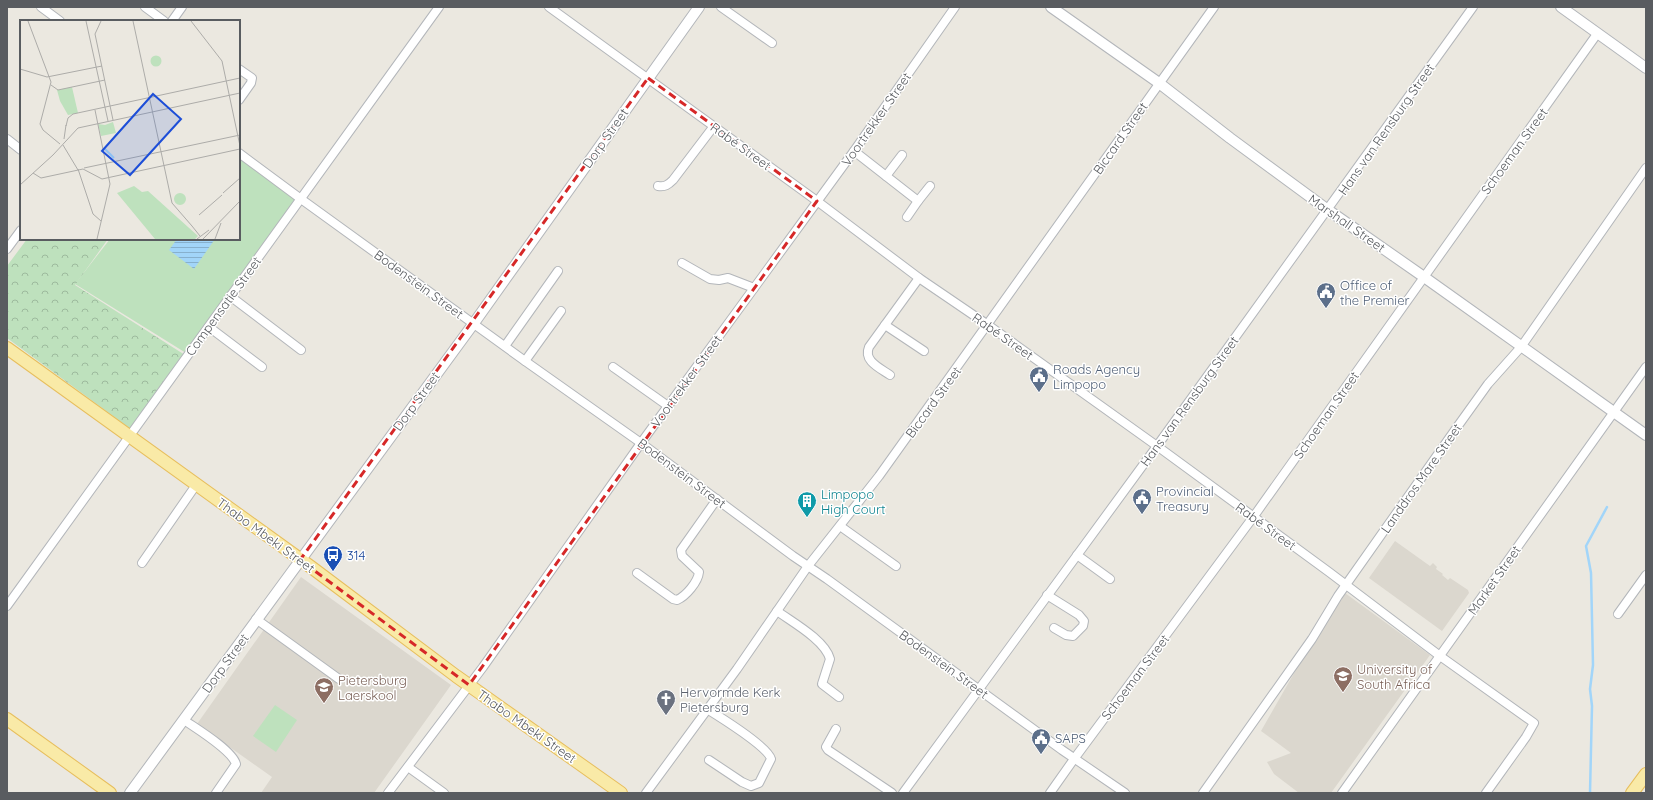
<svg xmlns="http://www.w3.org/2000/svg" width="1653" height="800" viewBox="0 0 1653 800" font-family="Quicksand,sans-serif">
<defs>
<pattern id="forest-crowns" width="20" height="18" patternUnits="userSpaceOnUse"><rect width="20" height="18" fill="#bee1bd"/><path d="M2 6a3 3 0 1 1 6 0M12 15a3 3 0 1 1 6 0" fill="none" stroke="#9dba9d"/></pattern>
<pattern id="water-rules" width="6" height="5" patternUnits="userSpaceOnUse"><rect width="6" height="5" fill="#a2d5f9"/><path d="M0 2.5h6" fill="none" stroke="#87b0cd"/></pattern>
</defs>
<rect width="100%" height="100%" fill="#ebe8e0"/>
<!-- education -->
<g fill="#dbd7ce">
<path d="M1395,541L1430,566L1433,563L1437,567L1436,569L1443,574L1442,575L1448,580L1450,578L1468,590L1469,593L1442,631L1369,578Z"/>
<path d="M301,577L451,685L374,793H261L272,777L197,724Z"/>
<path d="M1345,593L1430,655L1331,793H1299L1274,774L1267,762L1291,753L1261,731L1305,654Z"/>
</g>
<!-- grass -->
<g fill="#bee1bd">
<path d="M239,157L297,198L186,353L75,284L110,239H239Z"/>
<path d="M275,705L297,720L276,752L253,736Z"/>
</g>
<!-- forest -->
<path fill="url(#forest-crowns)" d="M27,239H108L75,285L185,355L132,430L7,338V266Z"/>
<!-- water -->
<path fill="url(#water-rules)" d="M177,239H215L194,269L169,250Z"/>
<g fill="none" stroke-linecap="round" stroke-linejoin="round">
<!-- stream -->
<path stroke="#a2d5f9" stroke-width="2.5" d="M1590,793L1592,706L1590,689L1593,665L1591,573L1586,546L1607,507"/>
<!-- minor casing -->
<g stroke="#b3b6ba" stroke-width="10">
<g id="minor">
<path d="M41,7L60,21"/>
<path d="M145,7L164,21"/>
<path d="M549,7L817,201L919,278L988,325L1157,446L1329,572L1440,656L1534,723L1526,737L1486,793"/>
<path d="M721,7L772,43"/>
<path d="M172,21L182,7"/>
<path d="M239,69L252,78L251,83L239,100"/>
<path d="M7,139L21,150"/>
<path d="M854,151L918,201L930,186"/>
<path d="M239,153L301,199L525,361L641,443L793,556L827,579L1062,750L1125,793"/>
<path d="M886,176L902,155"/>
<path d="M658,186C665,187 668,185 673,180L714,126"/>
<path d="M907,217L918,201"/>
<path d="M7,249L21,230"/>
<path d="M682,263L710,279L719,280L728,278L754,288"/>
<path d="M230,296L301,350"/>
<path d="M885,325L924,351"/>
<path d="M209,327L262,367"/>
<path d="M505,346L558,271"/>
<path d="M525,361L561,311"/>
<path d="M613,367L668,406"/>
<path d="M890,375C880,368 863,361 869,347L919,278"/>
<path d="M840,526L896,566"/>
<path d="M1077,555L1110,579"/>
<path d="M142,563L196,485"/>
<path d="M637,573L673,599L677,600C686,596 698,582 699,572L682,556L681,550L717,499"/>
<path d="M1047,595L1079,615L1084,621L1083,626L1073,636L1066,635L1054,628"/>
<path d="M7,606L439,7"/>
<path d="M777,611C792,622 825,640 830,659L822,684L839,697"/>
<path d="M1618,614L1646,575"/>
<path d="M256,619L339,679"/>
<path d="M707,709C720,717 768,747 771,759L759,783L751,786L742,782L709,760"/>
<path d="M184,720C197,729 232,750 236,764L216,793"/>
<path d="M836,729L826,747L828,750L892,793"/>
<path d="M408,767L444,793"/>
<path d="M388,793L483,667L641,443L854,151L955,7"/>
<path d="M646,793L737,669L808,566L879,476L1214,7"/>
<path d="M903,793L1157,446L1473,7"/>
<path d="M1050,793L1074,759L1254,516L1597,34"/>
<path d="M1203,793L1312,639L1338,596L1455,430L1488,384L1521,347L1646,168"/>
<path d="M1342,793L1646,367"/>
</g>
</g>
<!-- tertiary casing -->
<g stroke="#b3b6ba" stroke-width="12">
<g id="tertiary">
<path d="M1051,7L1159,83L1230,138L1328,210L1424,277L1646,435"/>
<path d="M1561,7L1646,68"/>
<path d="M130,793L474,323L699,7"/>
</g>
</g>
<!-- primary casing -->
<g stroke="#e7be5d" stroke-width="14">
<g id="primary">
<path d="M7,348L311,567L456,676L621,793"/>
<path d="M7,719L110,793"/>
<path d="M1632,793L1646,774"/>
</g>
</g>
<!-- minor -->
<use href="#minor" stroke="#fff" stroke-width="8"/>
<!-- tertiary -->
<use href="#tertiary" stroke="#fff" stroke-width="10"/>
<!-- primary -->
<use href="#primary" stroke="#f9eaa7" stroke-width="12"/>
</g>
<!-- marked area -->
<path fill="none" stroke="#d62828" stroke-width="3" stroke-dasharray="8 5" stroke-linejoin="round" d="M648,78L817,201L469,685L300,560Z"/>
<!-- icons -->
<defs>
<g id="civic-pin" transform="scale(1)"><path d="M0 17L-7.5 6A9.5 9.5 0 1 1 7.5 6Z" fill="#5c6f8a" stroke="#fff"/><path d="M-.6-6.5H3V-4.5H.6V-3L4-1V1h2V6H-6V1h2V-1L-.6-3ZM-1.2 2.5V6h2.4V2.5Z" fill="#fff"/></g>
<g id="building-pin" transform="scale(1)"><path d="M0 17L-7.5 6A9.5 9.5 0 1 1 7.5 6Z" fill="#0f9aa8" stroke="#fff"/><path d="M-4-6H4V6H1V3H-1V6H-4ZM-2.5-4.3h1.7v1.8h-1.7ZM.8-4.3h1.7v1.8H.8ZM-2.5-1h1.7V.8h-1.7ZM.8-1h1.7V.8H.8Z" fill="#fff"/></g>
<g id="bus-pin" transform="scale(1)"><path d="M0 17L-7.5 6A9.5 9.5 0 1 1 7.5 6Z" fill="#1a4fb4" stroke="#fff"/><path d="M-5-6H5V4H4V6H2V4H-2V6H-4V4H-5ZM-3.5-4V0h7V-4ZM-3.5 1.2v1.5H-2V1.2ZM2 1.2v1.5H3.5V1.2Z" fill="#fff"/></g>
<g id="university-pin" transform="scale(1)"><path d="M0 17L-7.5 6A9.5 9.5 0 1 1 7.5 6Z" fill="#8d6e63" stroke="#fff"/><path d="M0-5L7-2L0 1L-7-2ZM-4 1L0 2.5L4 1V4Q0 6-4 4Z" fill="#fff"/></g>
<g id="school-pin" transform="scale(1)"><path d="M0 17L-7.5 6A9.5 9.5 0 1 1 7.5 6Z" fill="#8d6e63" stroke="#fff"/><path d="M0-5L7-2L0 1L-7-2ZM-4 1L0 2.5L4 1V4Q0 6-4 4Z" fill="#fff"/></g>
<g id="church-pin" transform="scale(1)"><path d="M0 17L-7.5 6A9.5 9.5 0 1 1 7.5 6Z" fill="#6b7280" stroke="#fff"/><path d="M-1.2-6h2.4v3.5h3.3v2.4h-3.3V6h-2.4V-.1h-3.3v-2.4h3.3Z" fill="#fff"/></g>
</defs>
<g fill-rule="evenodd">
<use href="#civic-pin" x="1326" y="292"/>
<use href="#civic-pin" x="1039" y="376"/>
<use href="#civic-pin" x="1142" y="498"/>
<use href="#building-pin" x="807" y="501"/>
<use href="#bus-pin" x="333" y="555"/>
<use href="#university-pin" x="1343" y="676"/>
<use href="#school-pin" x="324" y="687"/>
<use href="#church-pin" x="666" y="699"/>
<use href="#civic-pin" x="1041" y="738"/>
</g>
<g text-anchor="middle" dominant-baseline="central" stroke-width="3" stroke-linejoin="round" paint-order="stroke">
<!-- street labels -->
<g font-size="13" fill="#595c60" stroke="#fff">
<text transform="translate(876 119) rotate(-55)">Voortrekker Street</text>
<text transform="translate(1386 129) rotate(-55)">Hans van Rensburg Street</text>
<text transform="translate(605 138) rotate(-55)">Dorp Street</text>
<text transform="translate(1120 138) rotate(-55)">Biccard Street</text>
<text transform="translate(741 146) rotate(36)">Rabé Street</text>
<text transform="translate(1514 151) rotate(-54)">Schoeman Street</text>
<text transform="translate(1347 223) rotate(35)">Marshall Street</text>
<text transform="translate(419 284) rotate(36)">Bodenstein Street</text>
<text transform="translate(223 306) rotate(-54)">Compensatie Street</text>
<text transform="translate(1003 336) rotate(35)">Rabé Street</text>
<text transform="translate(686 381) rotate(-54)">Voortrekker Street</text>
<text transform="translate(416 401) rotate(-54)">Dorp Street</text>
<text transform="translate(1189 401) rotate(-54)">Hans van Rensburg Street</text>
<text transform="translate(933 402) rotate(-54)">Biccard Street</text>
<text transform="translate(1326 415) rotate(-55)">Schoeman Street</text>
<text transform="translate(682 473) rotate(37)">Bodenstein Street</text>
<text transform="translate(1421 478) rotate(-55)">Landdros Mare Street</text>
<text transform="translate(1266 526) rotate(36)">Rabé Street</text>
<text transform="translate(266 535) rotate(36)">Thabo Mbeki Street</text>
<text transform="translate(1494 580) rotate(-55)">Market Street</text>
<text transform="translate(225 663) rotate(-54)">Dorp Street</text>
<text transform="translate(944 664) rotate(36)">Bodenstein Street</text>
<text transform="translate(1135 677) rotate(-53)">Schoeman Street</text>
<text transform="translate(527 726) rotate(35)">Thabo Mbeki Street</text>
</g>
<!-- service labels -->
<g font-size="13" fill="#4e5e75" stroke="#fff" text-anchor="start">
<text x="1340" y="285">Office of<tspan x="1340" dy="15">the Premier</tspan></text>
<text x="1053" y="369">Roads Agency<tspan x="1053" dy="15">Limpopo</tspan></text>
<text x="1156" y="491">Provincial<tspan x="1156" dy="15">Treasury</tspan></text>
<text x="1055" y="738">SAPS</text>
</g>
<!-- culture labels -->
<g font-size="13" fill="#0d838f" stroke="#fff" text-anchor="start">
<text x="821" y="494">Limpopo<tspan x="821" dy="15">High Court</tspan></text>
</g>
<!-- transit labels -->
<g font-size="13" fill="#164399" stroke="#fff" text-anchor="start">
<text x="347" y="555">314</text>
</g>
<!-- education labels -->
<g font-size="13" fill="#785e54" stroke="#fff" text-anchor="start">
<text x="1357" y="669">University of<tspan x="1357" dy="15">South Africa</tspan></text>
<text x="338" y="680">Pietersburg<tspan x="338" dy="15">Laerskool</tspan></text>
</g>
<!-- worship labels -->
<g font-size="13" fill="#5b616d" stroke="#fff" text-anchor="start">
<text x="680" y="692">Hervormde Kerk<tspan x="680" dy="15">Pietersburg</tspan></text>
</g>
</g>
<!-- overview -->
<g transform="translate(20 20)">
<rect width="220" height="220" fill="#ebe8e0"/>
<path d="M130.5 41a5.5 5.5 0 1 1 11 0a5.5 5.5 0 1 1-11 0ZM114,166L122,172L128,171L178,216L175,219H135L97,173ZM154 179a6 6 0 1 1 12 0a6 6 0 1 1-12 0Z" fill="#bee1bd"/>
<path d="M93,102L96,113L81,116L78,104L85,105Z" fill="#bee1bd"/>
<path d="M52,67L58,93L48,95L40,81L37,70Z" fill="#bee1bd"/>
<path fill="none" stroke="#a2d5f9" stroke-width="2" d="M85,129L94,138"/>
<path fill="none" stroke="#adaca9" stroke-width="1" d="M8,1L31,62L20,104L23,110L40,124M66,1L88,101M81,1L75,14L93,100M113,1L152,183L172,206M171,1L202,41L220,126M0,49L27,57L82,46M31,65L38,70L85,60M75,90L90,164L77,219M46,106L48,98L53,94L220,58M44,119L46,105M43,125L58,150M64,148L220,115M58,149L73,194L81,201M13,153L21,158L63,149L82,159L220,129M0,165L33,135L58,108L220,73M203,173L220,158M179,195L202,175M172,206L180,216M177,219L189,210M183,219L220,181M195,219L201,203"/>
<path fill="#1d4ed8" fill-opacity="0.15" stroke="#1d4ed8" stroke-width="2" d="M133,74L161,99L110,155L82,131Z"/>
<rect width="220" height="220" fill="none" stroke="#595c60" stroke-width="2"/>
</g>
<!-- border -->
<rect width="1653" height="800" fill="none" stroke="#595c60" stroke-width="16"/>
</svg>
